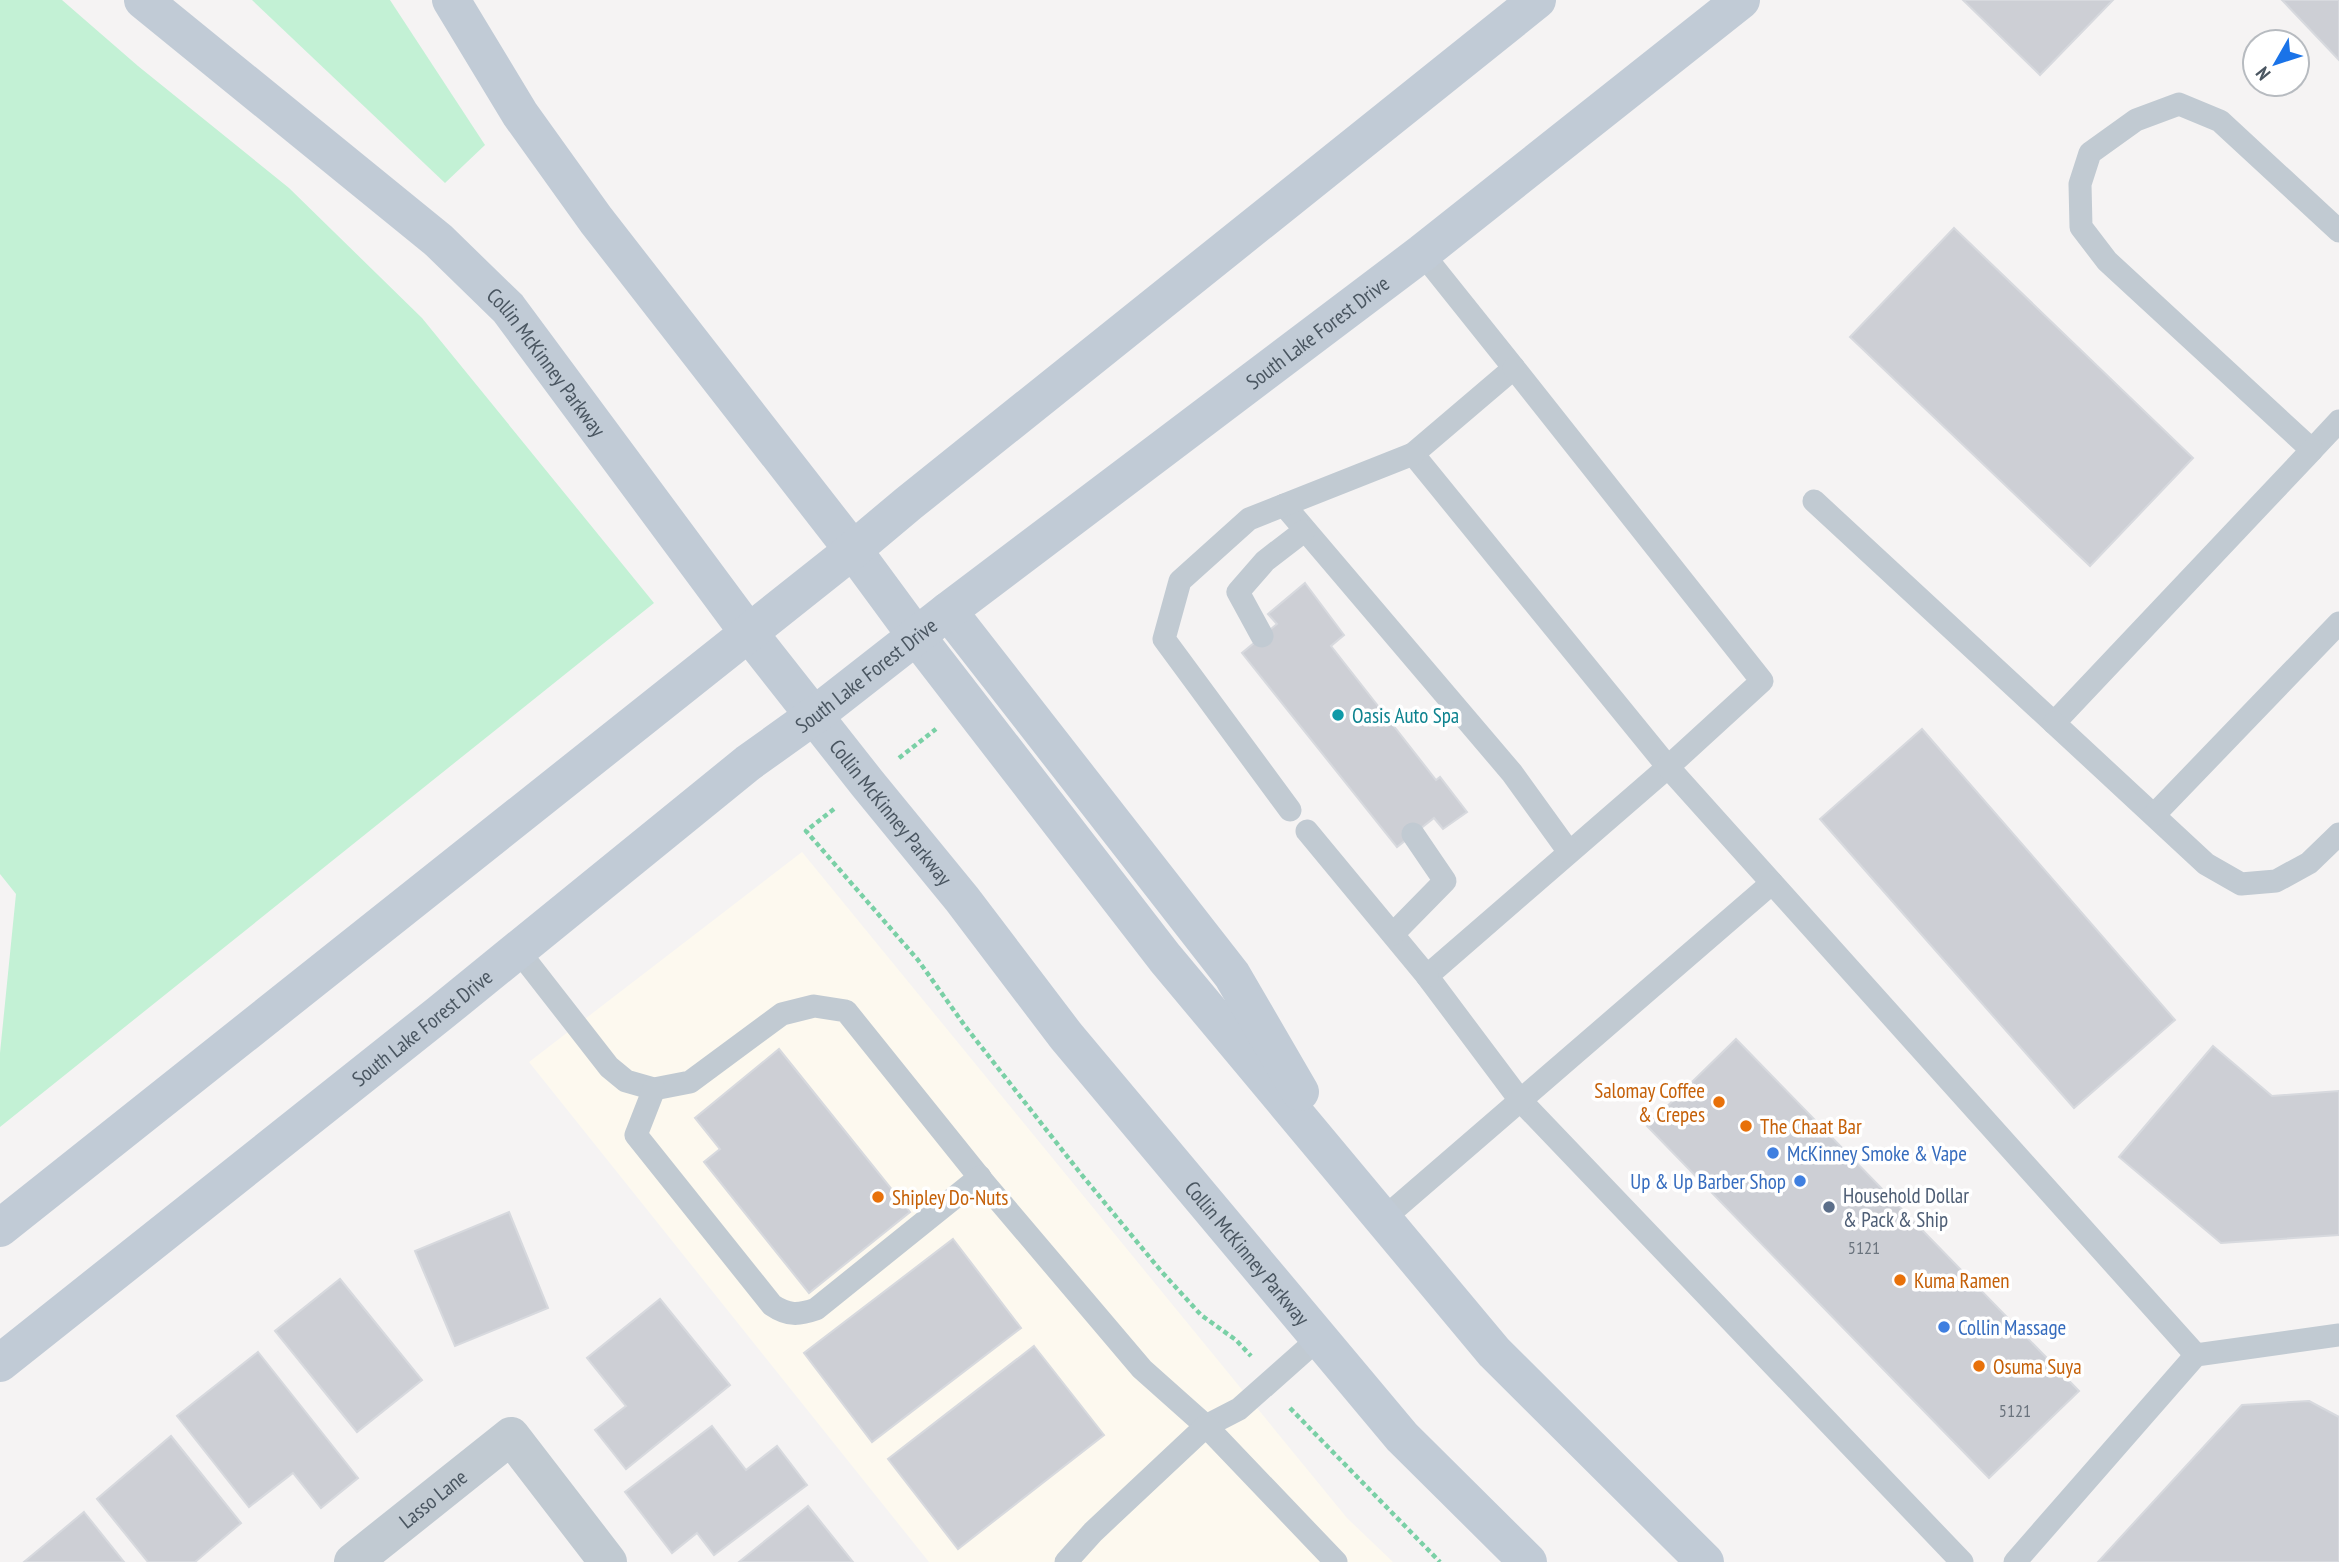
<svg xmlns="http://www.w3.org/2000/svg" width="2339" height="1562" viewBox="0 0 2339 1562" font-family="'PT Sans Narrow',sans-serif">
<rect width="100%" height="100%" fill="#f5f3f3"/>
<!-- commercial -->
<path fill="#fdf9ef" d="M802,852L1347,1518L1393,1562H929L529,1062Z"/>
<!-- green -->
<g fill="#c3f1d5">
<path d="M0,0H62L138,66L289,188L422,318L654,603L0,1127V1053L16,894L0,874Z"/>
<path d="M252,0H390L485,145L445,183Z"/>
</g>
<!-- building -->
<g fill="#cdcfd5" stroke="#d7d9de" stroke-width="2">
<path d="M1963,0H2113L2040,75Z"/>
<path d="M2282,0H2339V60Z"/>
<path d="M1954,228L2193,458L2090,566L1850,337Z"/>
<path d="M1305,583L1344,635L1331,646L1436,780L1440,777L1467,812L1443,829L1434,818L1397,847L1242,653L1277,624L1268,614Z"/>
<path d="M1922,729L2175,1020L2074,1108L1820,819Z"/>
<path d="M1736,1039L2079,1391L1989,1478L1647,1126Z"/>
<path d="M2213,1046L2272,1096L2339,1091V1235L2221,1243L2119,1157Z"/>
<path d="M779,1049L910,1212L809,1293L704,1162L720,1149L695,1118Z"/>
<path d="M509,1212L548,1308L455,1346L415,1251Z"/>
<path d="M953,1239L1021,1328L872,1442L804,1353Z"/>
<path d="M340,1279L422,1380L357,1432L275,1331Z"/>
<path d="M660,1299L730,1385L626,1469L595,1430L626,1406L587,1358Z"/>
<path d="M1034,1346L1104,1435L958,1549L888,1459Z"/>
<path d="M258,1352L358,1478L321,1508L293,1473L249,1507L177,1416Z"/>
<path d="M2309,1401L2339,1417V1562H2098L2242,1405Z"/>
<path d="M712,1426L746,1470L777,1446L807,1485L714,1555L697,1533L672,1553L625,1492Z"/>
<path d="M171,1436L241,1523L195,1562H148L97,1499Z"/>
<path d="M808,1506L853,1562H739Z"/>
<path d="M84,1512L124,1562H24Z"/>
</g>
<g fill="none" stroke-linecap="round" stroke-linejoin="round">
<!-- path -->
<g stroke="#7ad0a6" stroke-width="4.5" stroke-dasharray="5 3.5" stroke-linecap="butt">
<path d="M899,758L936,729"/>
<path d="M834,809L806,831L918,960L965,1026L1081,1174L1161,1271L1201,1315L1236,1340L1251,1356"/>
<path d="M1290,1408L1440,1562"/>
</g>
<!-- lane -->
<g stroke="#c1cad2" stroke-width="23">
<path d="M2339,231L2220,121L2179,104L2136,120L2090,153L2080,184L2081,227L2107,261L2312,450L2339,421"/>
<path d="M1422,253L1514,368L1413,454L1668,767L1427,976L1520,1100L1962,1562"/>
<path d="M1514,368L1762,681L1668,767L2196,1355"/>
<path d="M1814,501L2054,723L2312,450"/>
<path d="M1284,505L1512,773L1569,852"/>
<path d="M1262,636L1238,592L1265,561L1304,531"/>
<path d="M2054,723L2206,864L2241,884L2276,881L2309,863L2339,834"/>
<path d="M1290,810L1164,639L1180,581L1249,519L1413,454"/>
<path d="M2154,815L2339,623"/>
<path d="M1307,831L1427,976"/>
<path d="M1393,934L1445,881L1413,834"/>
<path d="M517,949L609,1067L626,1081L654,1089L690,1082L782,1014L814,1006L846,1011L985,1184L1142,1369L1206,1426L1239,1409L1318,1339"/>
<path d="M654,1089L636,1135L772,1305C788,1316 799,1315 816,1309L980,1177"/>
<path d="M1383,1219L1772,883"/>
<path d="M1066,1562L1093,1532L1206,1426L1336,1562"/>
<path d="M2015,1562L2196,1355L2339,1335"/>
</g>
<!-- street -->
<path stroke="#c1cad2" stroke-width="38" id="s1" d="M353,1562L511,1436L608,1562"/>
<!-- secondary -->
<g stroke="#c1cbd6" stroke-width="38">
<path id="s2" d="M143,0L438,240L508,308L748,632L867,783L962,899L1066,1036L1402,1437L1528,1562"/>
<path d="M451,0L520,114L596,220L853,550L917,637L1165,958L1494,1352L1705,1562"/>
<path d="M948,611L1232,975L1300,1092"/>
<path d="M0,1228L853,550L909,503L1537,0"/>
<path id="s3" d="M0,1363L439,1014L748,763L815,715L948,611L1422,253L1741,0"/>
</g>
</g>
<!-- markers -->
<circle fill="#0f9aa8" stroke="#fff" stroke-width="2.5" cx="1338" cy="715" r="7"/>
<g fill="#e8710a" stroke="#fff" stroke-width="2.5">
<circle cx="1719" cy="1102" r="7"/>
<circle cx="1746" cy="1126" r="7"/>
<circle cx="878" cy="1197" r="7"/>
<circle cx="1900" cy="1280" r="7"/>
<circle cx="1979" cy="1366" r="7"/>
</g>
<g fill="#3f7fe0" stroke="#fff" stroke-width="2.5">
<circle cx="1773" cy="1153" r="7"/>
<circle cx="1800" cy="1181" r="7"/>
<circle cx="1944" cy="1327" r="7"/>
</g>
<circle fill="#5c6f8a" stroke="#fff" stroke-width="2.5" cx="1829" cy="1207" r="7"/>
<g text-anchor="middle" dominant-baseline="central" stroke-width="7" stroke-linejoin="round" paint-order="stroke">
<!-- number labels -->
<g font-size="18" fill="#6b747e">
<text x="1864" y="1247">5121</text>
<text x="2015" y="1410">5121</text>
</g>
<!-- street labels -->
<g font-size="21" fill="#4a5661" stroke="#fff">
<text stroke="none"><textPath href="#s3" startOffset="1673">South Lake Forest Drive</textPath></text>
<text stroke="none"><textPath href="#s2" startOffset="544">Collin McKinney Parkway</textPath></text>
<text stroke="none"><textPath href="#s3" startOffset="1106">South Lake Forest Drive</textPath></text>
<text stroke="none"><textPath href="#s2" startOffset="1111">Collin McKinney Parkway</textPath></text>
<text stroke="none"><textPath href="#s3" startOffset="539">South Lake Forest Drive</textPath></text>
<text stroke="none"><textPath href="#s2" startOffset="1678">Collin McKinney Parkway</textPath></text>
<text stroke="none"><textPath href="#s1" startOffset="102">Lasso Lane</textPath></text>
</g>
<!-- culture labels -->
<g font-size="21" fill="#0d838f" stroke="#fff" text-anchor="start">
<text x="1352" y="715">Oasis Auto Spa</text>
</g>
<!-- food labels -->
<g font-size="21" fill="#c56008" stroke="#fff" text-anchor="start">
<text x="1705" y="1090" text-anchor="end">Salomay Coffee<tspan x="1705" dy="24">&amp; Crepes</tspan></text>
<text x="1760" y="1126">The Chaat Bar</text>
<text x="892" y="1197">Shipley Do-Nuts</text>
<text x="1914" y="1280">Kuma Ramen</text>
<text x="1993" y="1366">Osuma Suya</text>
</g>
<!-- shop labels -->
<g font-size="21" fill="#366cbe" stroke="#fff" text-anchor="start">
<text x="1787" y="1153">McKinney Smoke &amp; Vape</text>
<text x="1786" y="1181" text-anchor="end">Up &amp; Up Barber Shop</text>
<text x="1958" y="1327">Collin Massage</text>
</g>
<!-- service labels -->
<g font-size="21" fill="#4e5e75" stroke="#fff" text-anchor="start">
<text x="1843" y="1195">Household Dollar<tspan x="1843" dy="24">&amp; Pack &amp; Ship</tspan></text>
</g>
</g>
<!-- north arrow -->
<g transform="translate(2276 63) rotate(231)"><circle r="33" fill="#ffffff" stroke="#b7bbc0" stroke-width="2"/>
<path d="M0-5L12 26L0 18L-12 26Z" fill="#1a73e8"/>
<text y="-10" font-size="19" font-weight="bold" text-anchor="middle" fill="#4a5661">N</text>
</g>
</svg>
